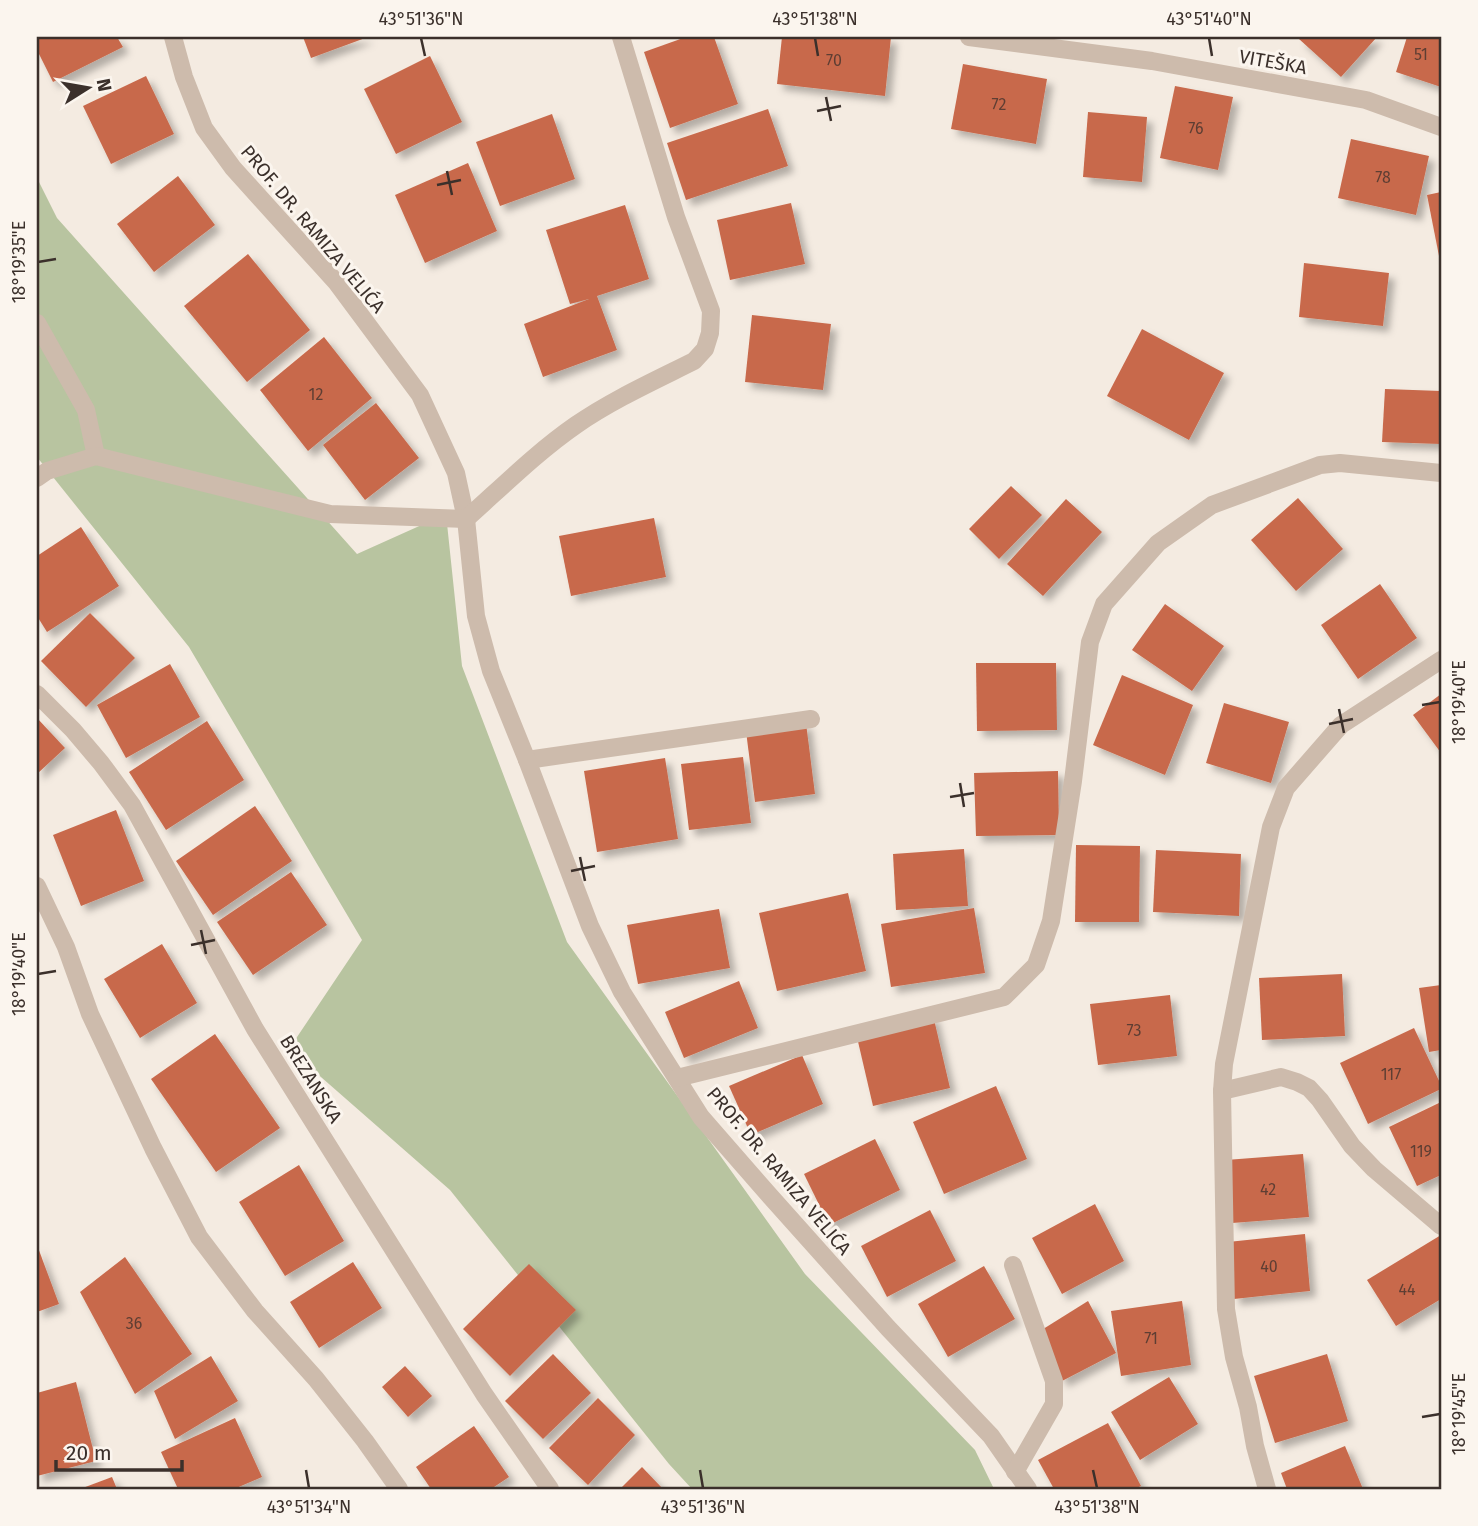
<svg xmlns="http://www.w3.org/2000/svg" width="1478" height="1526" viewBox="0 0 1478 1526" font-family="'Fira Sans',sans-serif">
<defs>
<filter id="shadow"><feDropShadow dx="6" dy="6" stdDeviation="3.5" flood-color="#0004"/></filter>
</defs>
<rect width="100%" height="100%" fill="#f4ebe1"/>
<!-- green -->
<path fill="#b8c4a0" d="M37,178L57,218L357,554L446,514L462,666L567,942L805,1274L975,1450L994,1489H692L669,1464L450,1190L289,1049L362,940L189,647L37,457Z"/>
<!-- building -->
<g fill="#c8694b" filter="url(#shadow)">
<path d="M37,37H117L123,47L53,82L37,50Z"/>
<path d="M303,37H368L311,58Z"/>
<path d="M686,37H714L738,104L670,128L644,52Z"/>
<path d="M782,37H891L885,96L777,84Z"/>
<path d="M1301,37H1377L1341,77L1299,39Z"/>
<path d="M1407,37H1441V87L1396,72Z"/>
<path d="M430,56L462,122L396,154L364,89Z"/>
<path d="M963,64L1047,79L1036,144L951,129Z"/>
<path d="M146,76L174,134L111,164L83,106Z"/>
<path d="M1175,86L1233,97L1218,170L1160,158Z"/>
<path d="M768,109L788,166L686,200L667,143Z"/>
<path d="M1088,112L1147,117L1142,182L1083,177Z"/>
<path d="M552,114L575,179L500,206L476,142Z"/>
<path d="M1351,139L1429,156L1416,215L1338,198Z"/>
<path d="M468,163L497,231L425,263L395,195Z"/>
<path d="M178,176L215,225L154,272L117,224Z"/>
<path d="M1441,192V256H1439L1427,195Z"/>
<path d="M791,203L805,264L730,280L717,220Z"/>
<path d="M625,205L649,279L597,296L617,350L543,377L524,324L589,299L570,304L546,230Z"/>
<path d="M248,254L310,330L247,382L184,306Z"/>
<path d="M1304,263L1389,273L1383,326L1299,317Z"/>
<path d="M752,315L831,324L823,390L745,382Z"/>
<path d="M1142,329L1224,373L1189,440L1107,396Z"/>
<path d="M324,337L372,398L308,451L260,390Z"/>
<path d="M1385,389L1441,391V444L1382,442Z"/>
<path d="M376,403L419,458L365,500L323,445Z"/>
<path d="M1011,486L1042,515L999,559L969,529Z"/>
<path d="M1298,498L1343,549L1296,591L1251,540Z"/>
<path d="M1066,499L1102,532L1043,596L1007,564Z"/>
<path d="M654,518L666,577L571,596L559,536Z"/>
<path d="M81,527L119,586L47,632L37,616V556Z"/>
<path d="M1380,584L1417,638L1358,679L1321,625Z"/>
<path d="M1165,604L1224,646L1192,691L1132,650Z"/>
<path d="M90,613L135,658L86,707L41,661Z"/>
<path d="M976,663H1056L1057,730L977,731Z"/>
<path d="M170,664L200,717L126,758L97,705Z"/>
<path d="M1122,675L1193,705L1165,775L1093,745Z"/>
<path d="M1441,694V753L1413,715Z"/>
<path d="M1224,703L1289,722L1271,783L1206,763Z"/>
<path d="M37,718L65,748L37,774Z"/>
<path d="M207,721L244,780L166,830L129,772Z"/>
<path d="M806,723L815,794L755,802L746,731Z"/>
<path d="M743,757L751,823L689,830L681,764Z"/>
<path d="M665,758L678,839L597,852L584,771Z"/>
<path d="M1058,771L1059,835L976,836L974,773Z"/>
<path d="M255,806L292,861L213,915L176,861Z"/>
<path d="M116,810L144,881L81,906L53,835Z"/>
<path d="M1076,845L1140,846L1139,922H1075Z"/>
<path d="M964,849L968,906L896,910L893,854Z"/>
<path d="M1156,850L1241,854L1239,916L1153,912Z"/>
<path d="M291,872L327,925L253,975L217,922Z"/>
<path d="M848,893L866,971L777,991L759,913Z"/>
<path d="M974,908L985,973L891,987L881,924Z"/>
<path d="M719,909L730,968L638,984L627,925Z"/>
<path d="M162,944L197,1003L140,1038L104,979Z"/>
<path d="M1342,974L1345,1036L1262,1040L1259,978Z"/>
<path d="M739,981L758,1028L684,1058L665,1012Z"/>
<path d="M1441,985V1050L1429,1052L1419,988Z"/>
<path d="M1170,995L1177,1056L1098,1065L1090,1004Z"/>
<path d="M933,1015L950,1088L873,1106L856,1033Z"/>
<path d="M1414,1028L1441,1085V1089L1368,1124L1340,1063Z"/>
<path d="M215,1034L280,1128L216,1172L151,1079Z"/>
<path d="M802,1055L823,1104L751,1135L729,1086Z"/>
<path d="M996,1086L1027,1159L944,1194L913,1122Z"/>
<path d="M1441,1102V1175L1417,1186L1389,1127Z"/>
<path d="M875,1139L900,1190L829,1225L804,1174Z"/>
<path d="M1303,1154L1309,1217L1232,1223L1226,1160Z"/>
<path d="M299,1165L344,1241L285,1276L239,1202Z"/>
<path d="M1095,1204L1124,1261L1062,1294L1032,1238Z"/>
<path d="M930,1210L956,1261L887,1297L861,1246Z"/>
<path d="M1305,1234L1310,1291L1234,1299L1228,1242Z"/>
<path d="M1441,1235V1299L1396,1326L1367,1280Z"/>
<path d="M37,1245L59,1304L37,1312Z"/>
<path d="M125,1257L192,1354L135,1394L80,1292Z"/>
<path d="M353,1262L382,1308L319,1348L290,1302Z"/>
<path d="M529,1264L576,1310L510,1376L463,1329Z"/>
<path d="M984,1266L1015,1319L948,1357L918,1304Z"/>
<path d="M1088,1301L1116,1353L1062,1381L1040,1331Z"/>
<path d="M1182,1301L1191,1365L1121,1376L1111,1311Z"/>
<path d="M553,1354L591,1393L543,1439L505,1401Z"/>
<path d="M1327,1354L1348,1421L1275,1443L1254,1376Z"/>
<path d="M211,1356L238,1401L175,1439L154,1391Z"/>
<path d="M405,1366L432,1396L408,1417L382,1387Z"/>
<path d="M1169,1377L1198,1424L1140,1460L1111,1412Z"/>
<path d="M76,1382L96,1461L37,1476V1393Z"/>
<path d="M598,1398L635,1435L588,1485L549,1448Z"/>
<path d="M235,1418L262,1477L234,1489H178L161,1452Z"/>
<path d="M1108,1423L1141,1486L1134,1489H1054L1038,1460Z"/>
<path d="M474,1426L509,1477L491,1489H431L416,1467Z"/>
<path d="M1345,1446L1363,1489H1287L1281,1473Z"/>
<path d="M642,1467L663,1489H620Z"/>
<path d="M112,1477L117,1489H80Z"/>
</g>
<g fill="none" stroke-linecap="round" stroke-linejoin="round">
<!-- service -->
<g stroke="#cdbbac" stroke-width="18">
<path d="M37,323L86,410L96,456"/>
<path d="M527,760L811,719"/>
</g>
<!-- minor -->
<g stroke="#cdbbac" stroke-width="18">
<path d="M173,37L184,77L204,128L233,168L336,282L420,395L456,473L466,519L476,616L491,671L527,760L590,926L622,992L701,1117L770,1196L888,1328L991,1436L1028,1489"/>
<path d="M969,37L1152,61L1366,100L1441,127"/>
<path d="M37,478L47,471L96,456L330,514L466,519C502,487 537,452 576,425C612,400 654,381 694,361L705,349L710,333L711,311L676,217L621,37"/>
<path d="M37,694L73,730L101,763L132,805L255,1029L484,1394L550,1489"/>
<path d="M37,886L66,947L90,1014L153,1148L199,1237L255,1311L316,1379L365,1441L399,1489"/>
<path d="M677,1078L1004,997L1036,965L1051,921L1073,781L1090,642L1104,604L1158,543L1212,505L1320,465L1340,463L1441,473"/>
<path d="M1222,1091L1281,1077L1297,1082L1309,1088L1320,1100L1352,1146L1374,1169L1441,1226"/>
<path d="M1013,1265L1054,1381V1404L1015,1472"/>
<path d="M1267,1489L1255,1446L1248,1407L1234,1357L1226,1309L1222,1091L1224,1064L1271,827L1286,788L1341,725L1441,660"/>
</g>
</g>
<!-- ticks -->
<path fill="none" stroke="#3b302b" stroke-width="2.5" d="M421,38L425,56M815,38L818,56M1209,38L1212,56M826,97L831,121M817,111L841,106M447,171L452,195M437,185L461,180M38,262L56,259M1422,705L1440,702M1339,709L1344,733M1329,724L1353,719M960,783L964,807M950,797L974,793M580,857L585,881M571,871L595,866M201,930L206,954M191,945L215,940M38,974L56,971M1422,1417L1440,1414M306,1470L309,1488M700,1470L703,1488M1093,1470L1097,1488"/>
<g text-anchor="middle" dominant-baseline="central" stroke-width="6" stroke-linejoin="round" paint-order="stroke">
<!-- number labels -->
<g font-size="16" fill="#5e3e33">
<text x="1421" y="54">51</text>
<text x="834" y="60">70</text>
<text x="999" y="104">72</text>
<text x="1196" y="128">76</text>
<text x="1383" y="177">78</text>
<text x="316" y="394">12</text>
<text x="1134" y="1030">73</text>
<text x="1391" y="1074">117</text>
<text x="1421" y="1151">119</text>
<text x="1268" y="1189">42</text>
<text x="1269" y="1266">40</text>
<text x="1407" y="1289">44</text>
<text x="134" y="1323">36</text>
<text x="1151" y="1338">71</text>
</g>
<!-- street labels -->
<g font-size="19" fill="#3b302b" stroke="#fbf5ee">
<text transform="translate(1273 62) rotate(10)">VITEŠKA</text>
<text transform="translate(313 229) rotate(50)">PROF. DR. RAMIZA VELIĆA</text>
<text transform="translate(311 1079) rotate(58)">BREZANSKA</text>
<text transform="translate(779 1171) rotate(50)">PROF. DR. RAMIZA VELIĆA</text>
</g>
</g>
<!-- border -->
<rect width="1478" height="1526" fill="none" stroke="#fbf5ee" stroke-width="77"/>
<!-- north arrow -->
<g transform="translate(88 88) rotate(79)" stroke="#fbf5ee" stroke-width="5" paint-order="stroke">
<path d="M0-5L12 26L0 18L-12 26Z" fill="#3b302b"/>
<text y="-10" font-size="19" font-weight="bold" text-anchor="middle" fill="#3b302b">N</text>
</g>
<!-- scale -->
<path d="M56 1460v10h126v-10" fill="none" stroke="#3b302b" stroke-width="3.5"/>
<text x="66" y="1460" font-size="21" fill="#3b302b" stroke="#fbf5ee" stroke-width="5" paint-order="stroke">20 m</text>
<rect x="38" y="38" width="1402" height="1450" fill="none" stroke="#3b302b" stroke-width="2.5"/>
<g font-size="18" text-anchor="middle" fill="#3b302b">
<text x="421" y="25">43°51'36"N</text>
<text x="815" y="25">43°51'38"N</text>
<text x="1209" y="25">43°51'40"N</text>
<text transform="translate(19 262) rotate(-90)" y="6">18°19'35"E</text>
<text transform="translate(1459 702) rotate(-90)" y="6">18°19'40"E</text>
<text transform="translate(19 974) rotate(-90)" y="6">18°19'40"E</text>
<text transform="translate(1459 1414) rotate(-90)" y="6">18°19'45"E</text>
<text x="309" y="1513">43°51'34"N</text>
<text x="703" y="1513">43°51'36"N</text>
<text x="1097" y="1513">43°51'38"N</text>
</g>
</svg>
